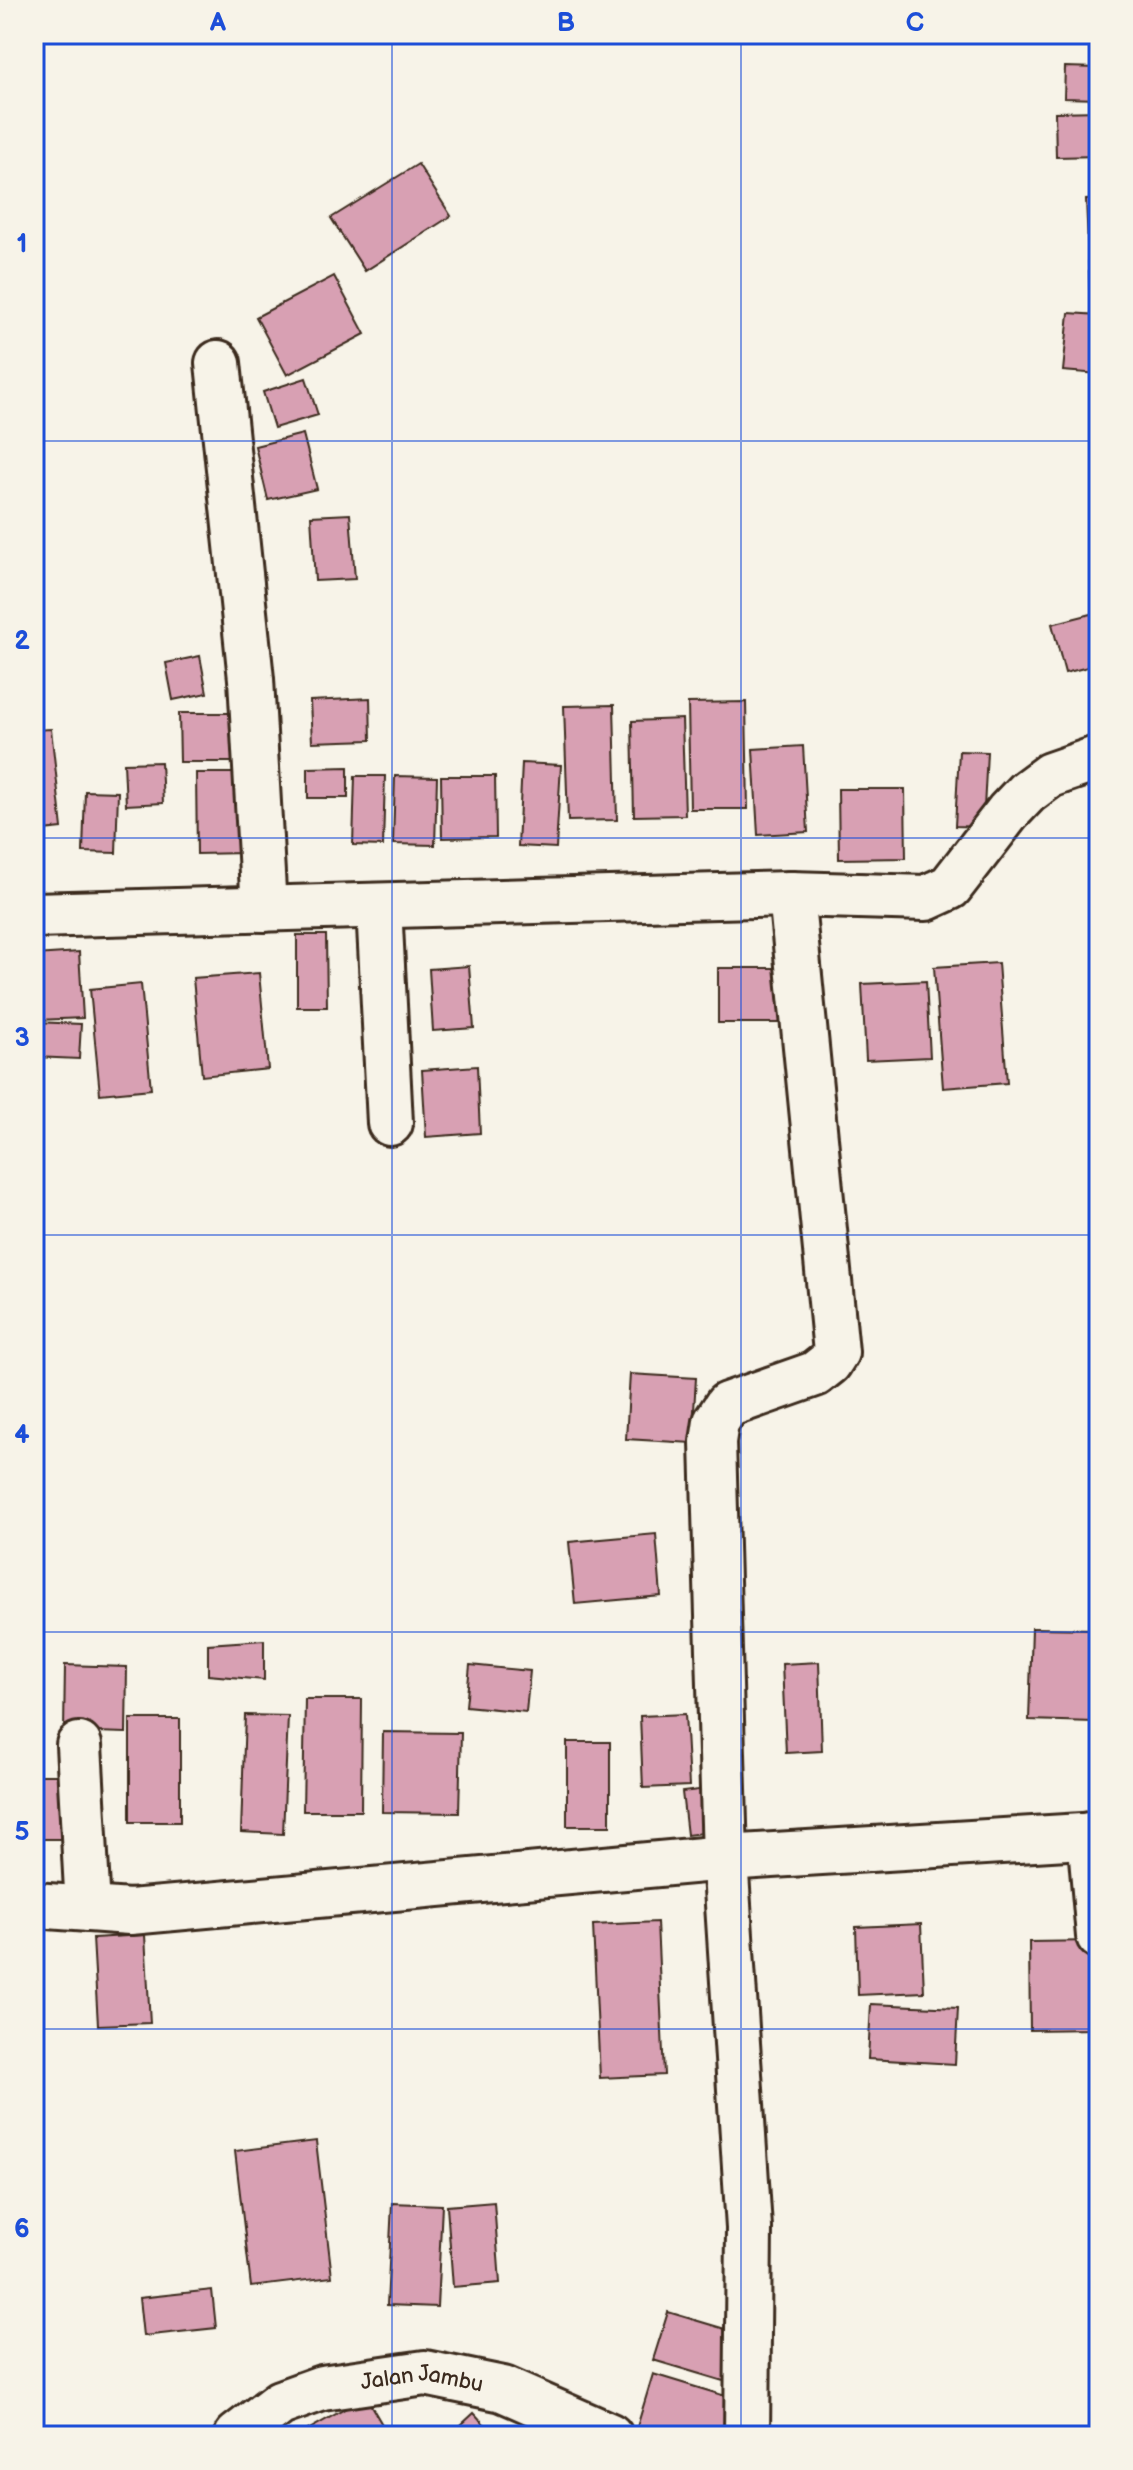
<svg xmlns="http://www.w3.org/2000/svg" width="1133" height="2470" viewBox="0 0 1133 2470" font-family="'Balsamiq Sans',sans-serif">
<rect width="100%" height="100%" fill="#f7f3e8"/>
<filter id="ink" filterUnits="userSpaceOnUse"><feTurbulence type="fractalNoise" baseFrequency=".0125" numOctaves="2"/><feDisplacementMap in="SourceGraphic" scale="16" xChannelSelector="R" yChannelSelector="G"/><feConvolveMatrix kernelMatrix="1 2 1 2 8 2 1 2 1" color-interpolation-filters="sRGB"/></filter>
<g filter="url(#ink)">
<!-- building -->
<g fill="#d8a0b3" stroke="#3b2a1e" stroke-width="2">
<path d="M1087,34H1099V41L1088,42Z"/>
<path d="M1065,67L1099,68V99L1064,98Z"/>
<path d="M1099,111V156L1056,157L1055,112Z"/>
<path d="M418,164L451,216L365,271L331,218Z"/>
<path d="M1099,199V291H1090L1086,200Z"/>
<path d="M334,276L365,334L287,375L256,317Z"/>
<path d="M1069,313L1099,315V374L1063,371Z"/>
<path d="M306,378L318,415L274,428L263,392Z"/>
<path d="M303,434L317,489L268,500L255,446Z"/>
<path d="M350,514L355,579L315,581L311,516Z"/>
<path d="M1099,612V664L1065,673L1052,624Z"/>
<path d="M200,656L207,693L173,700L166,663Z"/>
<path d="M370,698L371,740L312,742L310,701Z"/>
<path d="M746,702L748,809H690L688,703Z"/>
<path d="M614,705L617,820L568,821L564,706Z"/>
<path d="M179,713H240V762H180Z"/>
<path d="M682,719L685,815L634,816L632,721Z"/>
<path d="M51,729L62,828L34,831V730Z"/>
<path d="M803,746L808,832L758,835L753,749Z"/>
<path d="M959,751L987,752L983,827L955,826Z"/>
<path d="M161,762L163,803L126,805L124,763Z"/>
<path d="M522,763L561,765L556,848L518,846Z"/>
<path d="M348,767V798H308V768Z"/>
<path d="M196,773H243L245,853L197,854Z"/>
<path d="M355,776H385L383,846L353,845Z"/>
<path d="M395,776L437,777L435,845L393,844Z"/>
<path d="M441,776H495L496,837L442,838Z"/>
<path d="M838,789H905L906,858L839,859Z"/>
<path d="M85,791L118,792L116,853L83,852Z"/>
<path d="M297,935H326L327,1007H297Z"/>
<path d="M79,952L83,1018L38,1020L35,955Z"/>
<path d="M998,963L1007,1083L943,1088L934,967Z"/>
<path d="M469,966L474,1028L433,1031L429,969Z"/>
<rect x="718" y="968" width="73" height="55"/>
<path d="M259,973L268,1069L202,1076L193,978Z"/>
<path d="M926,981L930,1057L866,1060L862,984Z"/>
<path d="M141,984L151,1089L100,1094L90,989Z"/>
<path d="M34,1022L81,1024L79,1059L34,1057Z"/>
<path d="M477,1066L480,1133L426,1137L422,1070Z"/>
<path d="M630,1374L696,1378L692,1443L626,1439Z"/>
<path d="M656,1534L661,1596L575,1604L569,1542Z"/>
<path d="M1032,1628L1097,1629L1094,1722L1029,1720Z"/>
<path d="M264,1640V1680L208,1675V1644Z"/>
<path d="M819,1662L822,1751L786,1753L782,1664Z"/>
<path d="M65,1665L127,1667L126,1733L64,1731Z"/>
<path d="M470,1665L530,1671L526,1712L466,1706Z"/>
<path d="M305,1699H362L361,1811H303Z"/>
<path d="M685,1714L689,1786L643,1788L640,1716Z"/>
<path d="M245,1715L288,1716L283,1834L241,1832Z"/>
<rect x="130" y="1719" width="50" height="103"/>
<path d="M383,1732L461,1733L459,1813L382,1812Z"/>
<rect x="567" y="1742" width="43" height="84"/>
<rect x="40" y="1775" width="29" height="64"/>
<path d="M714,1788L719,1831L687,1835L682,1792Z"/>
<path d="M657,1922L664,2075L600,2078L593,1925Z"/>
<path d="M921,1924L924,1992L858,1995L856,1927Z"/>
<path d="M145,1935L150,2023L98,2025L93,1938Z"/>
<path d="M1094,1941L1095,2029L1030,2030L1029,1942Z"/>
<path d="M871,2004L958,2008L955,2064L868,2059Z"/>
<path d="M316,2141L332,2277L251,2287L235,2151Z"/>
<path d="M494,2202L500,2283L453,2287L447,2206Z"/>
<path d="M392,2203L442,2205L437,2307L387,2305Z"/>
<path d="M212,2290L216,2328L143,2336L139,2298Z"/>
<path d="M668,2312L745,2335L730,2383L653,2360Z"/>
<path d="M653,2374L745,2402L735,2436H668L637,2427Z"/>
<path d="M366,2397L387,2433L382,2436H311L308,2430Z"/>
<path d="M474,2413L495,2436H449Z"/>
</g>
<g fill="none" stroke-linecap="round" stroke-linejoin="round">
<!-- minor casing -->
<g stroke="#3b2a1e" stroke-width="50">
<g id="minor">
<path d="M218,363L251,679L264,909"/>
<path d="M379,906L390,1123"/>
<path d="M34,915L791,894L926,898L950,887L1008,812L1027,792L1050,775L1099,758"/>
<path d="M79,1745L88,1909"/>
<path d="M1090,1835L1099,1936"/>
<path d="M34,1905L130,1912L725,1858L1099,1835"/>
<path id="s1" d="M237,2436L280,2403L322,2388L425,2373L503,2389L610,2436"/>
<path d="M747,2436L749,2228L725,1858L713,1442L716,1422L727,1405L815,1374L829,1363L836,1352L791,894"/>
</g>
</g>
<!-- minor -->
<use href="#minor" stroke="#f7f3e8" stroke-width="44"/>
</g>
</g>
<!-- grid -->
<path fill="none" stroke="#1d4ed8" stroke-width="2" stroke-opacity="0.55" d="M392,34V2436M741,34V2436M34,441H1099M34,838H1099M34,1235H1099M34,1632H1099M34,2029H1099"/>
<g text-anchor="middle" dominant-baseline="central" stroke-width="8" stroke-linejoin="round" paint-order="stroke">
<!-- street labels -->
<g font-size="22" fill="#3b2a1e" stroke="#f7f3e8">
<text stroke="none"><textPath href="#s1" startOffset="200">Jalan Jambu</textPath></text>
</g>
</g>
<!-- margin -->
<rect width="1133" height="2470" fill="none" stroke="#f7f3e8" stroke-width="88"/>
<rect x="44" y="44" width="1045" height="2382" fill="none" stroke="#1d4ed8" stroke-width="3"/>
<g font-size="26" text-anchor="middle" font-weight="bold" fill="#1d4ed8">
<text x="218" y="31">A</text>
<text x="566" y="31">B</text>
<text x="915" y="31">C</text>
<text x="22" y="252">1</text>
<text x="22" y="649">2</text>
<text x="22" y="1046">3</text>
<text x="22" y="1443">4</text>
<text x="22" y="1840">5</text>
<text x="22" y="2237">6</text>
</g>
</svg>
